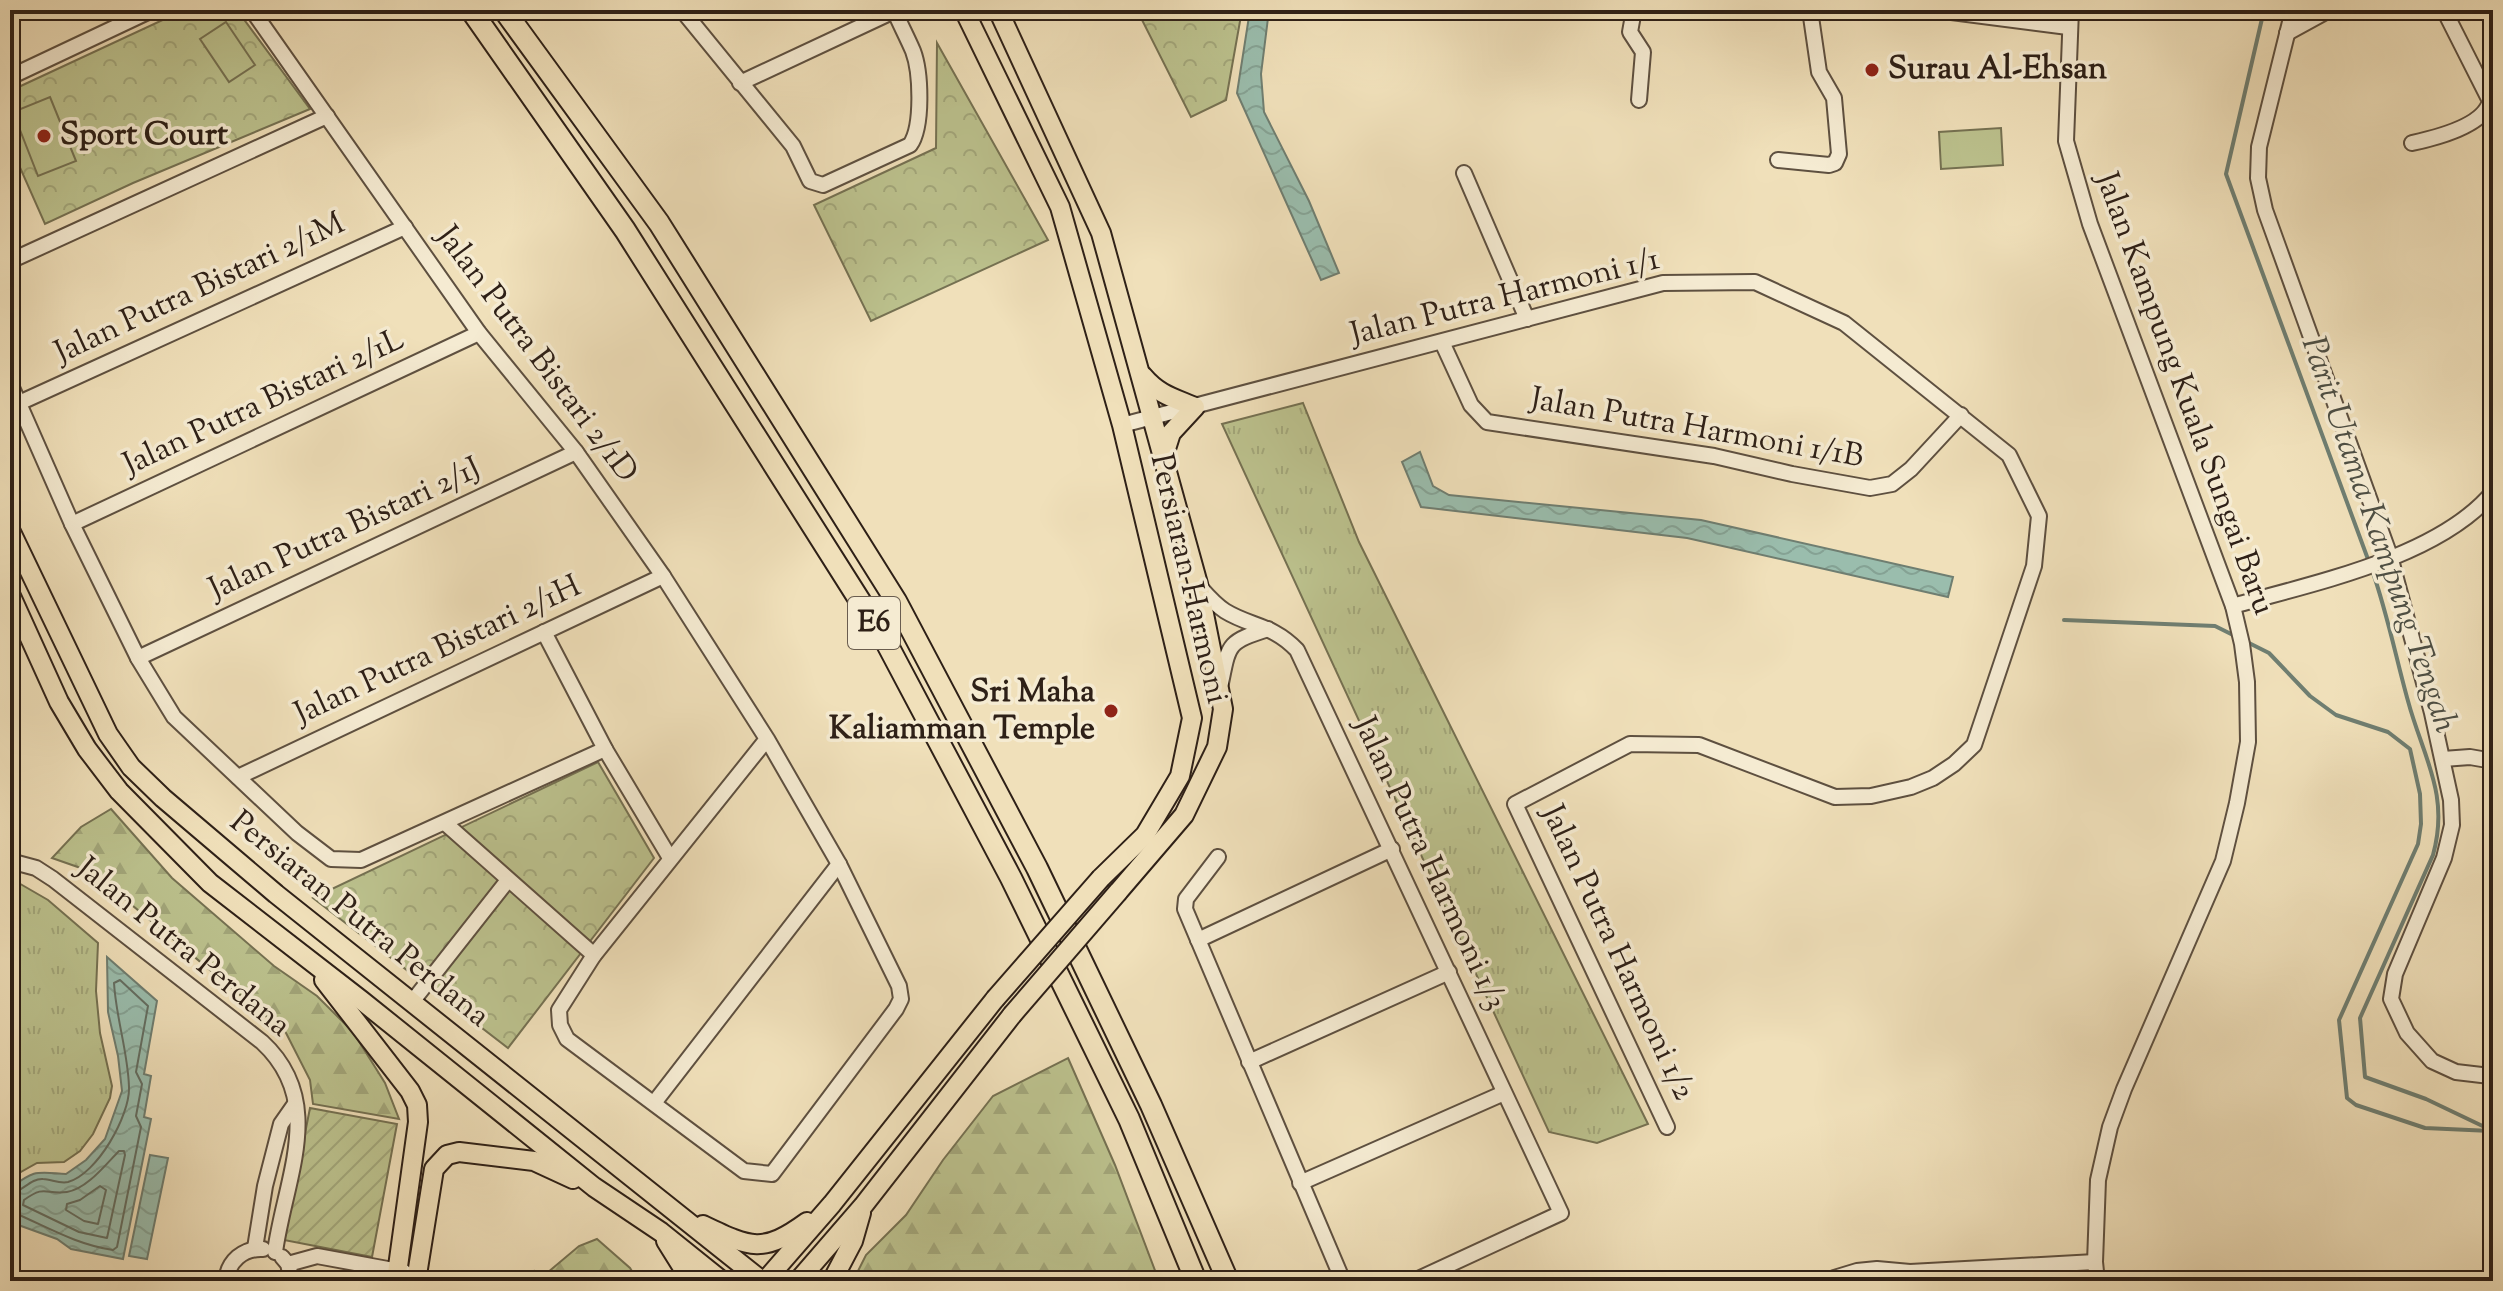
<svg xmlns="http://www.w3.org/2000/svg" width="2503" height="1291" viewBox="0 0 2503 1291" font-family="'Sorts Mill Goudy',serif">
<defs>
<pattern id="grass-tufts" width="24" height="20" patternUnits="userSpaceOnUse" patternTransform="scale(2)"><rect width="24" height="20" fill="#bcc28e"/><path d="M3 7l-1-3M5 7V3M7 7l1-3M15 17l-1-3M17 17v-4M19 17l1-3" fill="none" stroke="#a2a67a"/></pattern>
<pattern id="forest-firs" width="22" height="20" patternUnits="userSpaceOnUse" patternTransform="scale(2)"><rect width="22" height="20" fill="#bcc28e"/><path d="M5 1l3.5 6h-7zM16 11l3.5 6h-7z" fill="#a2a67a"/></pattern>
<pattern id="park-crowns" width="20" height="18" patternUnits="userSpaceOnUse" patternTransform="scale(2)"><rect width="20" height="18" fill="#bcc28e"/><path d="M2 6a3 3 0 1 1 6 0M12 15a3 3 0 1 1 6 0" fill="none" stroke="#a2a67a"/></pattern>
<pattern id="garden-furrows" width="10" height="10" patternUnits="userSpaceOnUse" patternTransform="scale(2)"><rect width="10" height="10" fill="#bcc28e"/><path d="M-1 1l2-2M0 10L10 0M9 11l2-2" fill="none" stroke="#a2a67a"/></pattern>
<pattern id="water-waves" width="16" height="10" patternUnits="userSpaceOnUse" patternTransform="scale(2)"><rect width="16" height="10" fill="#9abdad"/><path d="M0 5q4-4 8 0t8 0" fill="none" stroke="#85a294"/></pattern>
</defs>
<rect width="100%" height="100%" fill="#f0e0ba"/>
<filter id="stains"><feTurbulence type="fractalNoise" baseFrequency=".0025" numOctaves="4"/><feColorMatrix values="0 0 0 0 .2 0 0 0 0 .09 0 0 0 0 .02 0 0 0 .5 -.17"/></filter>
<radialGradient id="worn" r=".72"><stop offset=".6" stop-color="#630" stop-opacity="0"/><stop offset="1" stop-color="#630" stop-opacity=".3"/></radialGradient>
<!-- grass -->
<g fill="url(#grass-tufts)" stroke="#757152" stroke-width="2">
<path d="M1303,403L1359,542L1648,1124L1597,1143L1549,1132L1222,424Z"/>
<path d="M10,878L48,900L98,943L96,991L100,1033L112,1086L110,1098L93,1134L80,1151L64,1162L37,1163L10,1178Z"/>
</g>
<!-- forest -->
<g fill="url(#forest-firs)" stroke="#757152" stroke-width="2">
<path d="M111,809L172,878L274,966L317,996L353,1032L385,1083L399,1119L313,1104L310,1080L286,1033L92,872L52,858L81,827Z"/>
<path d="M1068,1058L1115,1165L1159,1281H853L866,1255L906,1215L943,1160L993,1096Z"/>
<path d="M597,1239L630,1268L638,1281H536L535,1271L547,1273L579,1246Z"/>
</g>
<!-- park -->
<g fill="url(#park-crowns)" stroke="#757152" stroke-width="2">
<path d="M184,10H237L310,109L133,183L45,224L10,145V91Z"/>
<path d="M1137,10H1242L1226,100L1191,117Z"/>
<path d="M937,43L1048,240L871,321L814,205L936,148Z"/>
<path d="M598,762L654,858L508,1048L313,898Z"/>
</g>
<!-- garden -->
<path fill="url(#garden-furrows)" stroke="#757152" stroke-width="2" d="M310,1108L397,1124L372,1257L284,1240Z"/>
<!-- pitch -->
<g fill="#bcc28e" stroke="#757152" stroke-width="2">
<path d="M226,22L255,65L229,82L200,39Z"/>
<path d="M50,97L76,161L38,176L13,112Z"/>
<path d="M2001,128L2003,165L1941,169L1939,132Z"/>
</g>
<!-- water -->
<g fill="url(#water-waves)" stroke="#6f7e71" stroke-width="2">
<path d="M1250,10H1269L1261,74L1264,112L1309,201L1339,273L1321,280L1237,93Z"/>
<path d="M1420,452L1433,486L1449,495L1701,520L1953,577L1948,597L1687,538L1421,507L1402,462Z"/>
<path d="M107,957L157,1001L144,1074L151,1076L144,1117L151,1119L123,1259L71,1249L57,1239L10,1222V1188C36,1169 36,1172 66,1174L86,1160L105,1139L122,1091L118,1056L108,1012Z"/>
<path d="M150,1155L168,1158L147,1259L129,1256Z"/>
</g>
<g fill="none" stroke-linecap="round" stroke-linejoin="round">
<!-- shore -->
<g stroke="#646e62" stroke-width="2">
<path d="M119,1151H124L125,1155L107,1238L79,1232L23,1205L24,1200C46,1184 45,1195 67,1192C87,1189 106,1164 119,1151Z"/>
<path d="M100,1186L106,1190L98,1224L84,1221L66,1210L67,1204L80,1200Z"/>
<path d="M10,1194C22,1192 31,1178 43,1179C51,1179 59,1184 68,1182C97,1174 130,1116 129,1087C128,1052 116,1018 114,983L120,980L148,1006L136,1072L142,1084L136,1116L141,1127L117,1247L113,1250C78,1245 49,1228 17,1214H10"/>
</g>
<!-- stream -->
<g stroke="#6f7e71" stroke-width="4">
<path d="M2264,10L2226,174L2369,562"/>
<path d="M2372,570C2387,612 2396,658 2408,701C2423,757 2450,794 2433,855L2360,1018L2365,1077L2426,1099L2493,1131"/>
<path d="M2064,620L2215,626L2237,637"/>
<path d="M2245,641L2269,653L2310,696L2336,715L2388,732L2410,749L2420,794L2421,824L2418,844L2339,1020L2347,1098L2356,1105L2425,1128L2491,1131"/>
</g>
<!-- minor casing -->
<g stroke="#5e5040" stroke-width="18">
<g id="minor">
<path d="M252,10L479,333L576,452L663,576L767,739L839,864L899,986L901,999L896,1009L772,1174L744,1171L567,1039L560,1025L559,1010L594,955L767,739"/>
<path d="M682,10L793,146L810,181L823,185L910,145C923,127 921,72 913,51C907,37 900,24 894,10"/>
<path d="M1634,10L1630,32L1643,52L1639,100"/>
<path d="M1936,10L2068,27"/>
<path d="M2071,10L2066,141L2090,224L2233,606L2242,644L2247,682L2248,742L2237,803L2223,861L2124,1089L2110,1127L2098,1180L2095,1262L2097,1281"/>
<path d="M2293,10L2259,147L2258,178L2265,210L2390,556L2432,713L2451,800L2452,825L2444,858L2395,974L2391,999L2407,1033L2432,1061L2456,1072L2490,1076"/>
<path d="M2287,33L2329,10"/>
<path d="M10,77L152,10"/>
<path d="M740,83L894,11"/>
<path d="M2412,143C2435,138 2484,126 2490,101L2444,10"/>
<path d="M1778,160L1829,165L1835,163L1839,154L1834,98L1819,72L1810,10"/>
<path d="M1464,173L1527,319"/>
<path d="M10,261L327,116"/>
<path d="M1442,342L1471,405L1487,422L1714,456L1792,474L1870,488L1892,484L1911,469L1961,415"/>
<path d="M10,383L72,524L138,658L174,717L297,833L331,859L361,860L605,749"/>
<path d="M19,403L405,227"/>
<path d="M1122,425L1663,283L1755,282L1844,323L2009,455L2039,516L2034,566L1974,745L1954,764L1933,778L1911,787L1871,796L1835,797L1699,745L1630,744L1515,804L1667,1127"/>
<path d="M72,524L479,333"/>
<path d="M1198,585C1206,594 1214,604 1225,611C1251,627 1272,624 1297,650L1561,1213L1414,1281"/>
<path d="M2233,606C2313,583 2438,558 2493,492"/>
<path d="M544,632L605,749L670,858"/>
<path d="M138,658L576,452"/>
<path d="M1221,683C1229,643 1228,642 1268,629"/>
<path d="M2443,759L2470,757L2493,761"/>
<path d="M238,777L663,576"/>
<path d="M445,823L594,955"/>
<path d="M1218,857L1186,899L1185,909L1343,1281"/>
<path d="M10,861L36,868L53,879L262,1042C327,1102 285,1178 275,1252"/>
<path d="M1198,940L1392,849"/>
<path d="M412,1002L508,880"/>
<path d="M1249,1062L1449,972"/>
<path d="M654,1103L839,864"/>
<path d="M1300,1183L1504,1093"/>
<path d="M255,1248L265,1186L281,1124L295,1104"/>
<path d="M282,1257L288,1264L292,1281"/>
<path d="M288,1264L317,1256L404,1272"/>
<path d="M1834,1278L1857,1271L1877,1269L1910,1272L2095,1262"/>
<path d="M226,1281C228,1261 243,1248 263,1249"/>
</g>
</g>
<!-- major casing -->
<g stroke="#2e2017" stroke-width="22">
<g id="major">
<path d="M964,10L1060,207L1122,425L1192,718L1180,776L1145,835L1101,878"/>
<path d="M998,10L1101,233L1198,584L1223,709L1217,747L1184,815L1118,892"/>
<path d="M1143,376C1159,395 1174,398 1195,407L1171,433L1164,455"/>
<path d="M10,530L108,734L131,767L163,798L276,894L762,1281"/>
<path d="M10,594L59,702L87,749L119,791L210,883L361,1000L594,1187L661,1232L722,1281"/>
<path d="M324,980L410,1091L417,1105L418,1122L396,1281"/>
<path d="M703,1225C751,1248 763,1254 807,1222"/>
<path d="M666,1241L691,1281"/>
<path d="M416,1281L434,1169L447,1155L459,1152L534,1161L573,1179"/>
<path d="M765,1281L832,1204L995,999"/>
<path d="M798,1281L863,1206L1012,1015"/>
<path d="M832,1281L853,1241L861,1213"/>
</g>
</g>
<!-- highway casing -->
<g stroke="#2e2017" stroke-width="24">
<g id="highway">
<path d="M471,10L625,230L886,642L1011,878L1129,1119L1196,1281"/>
<path d="M504,10L659,223L896,601L1037,868L1151,1105L1228,1281"/>
</g>
</g>
<!-- minor -->
<use href="#minor" stroke="#f5ebd2" stroke-width="14"/>
<!-- major -->
<use href="#major" stroke="#f0e0ba" stroke-width="18"/>
<!-- highway -->
<use href="#highway" stroke="#f0e0ba" stroke-width="20"/>
<!-- major-bridge casing -->
<g stroke="#2e2017" stroke-width="22" stroke-linecap="butt">
<g id="major-bridge">
<path d="M995,999L1101,878"/>
<path d="M1012,1015L1118,892"/>
</g>
</g>
<!-- major-bridge -->
<use href="#major-bridge" stroke="#f0e0ba" stroke-width="18"/>
</g>
<!-- markers -->
<g fill="#8f2418" stroke="#f5ebd2" stroke-width="3">
<circle cx="1872" cy="70" r="8"/>
<circle cx="44" cy="136" r="8"/>
<circle cx="1111" cy="711" r="8"/>
</g>
<g text-anchor="middle" dominant-baseline="central" stroke-width="7" stroke-linejoin="round" paint-order="stroke">
<!-- shield labels -->
<rect fill="#f5ebd2" stroke="#6a5d4f" stroke-width="2" x="848" y="597" width="52" height="52" rx="6"/>
<g font-size="30" font-weight="bold" fill="#2e2017">
<text x="874" y="623">E6</text>
</g>
<!-- poi labels -->
<g font-size="32" font-weight="bold" fill="#2e2017" stroke="#f5ebd2" text-anchor="start">
<text x="1888" y="70">Surau Al-Ehsan</text>
<text x="60" y="136">Sport Court</text>
<text x="1095" y="693" text-anchor="end">Sri Maha<tspan x="1095" dy="37">Kaliamman Temple</tspan></text>
</g>
<!-- street labels -->
<g font-size="32" fill="#2e2017" stroke="#f5ebd2">
<text transform="translate(200 289) rotate(-25)">Jalan Putra Bistari 2/1M</text>
<text transform="translate(1505 298) rotate(-14)">Jalan Putra Harmoni 1/1</text>
<text transform="translate(536 355) rotate(53)">Jalan Putra Bistari 2/1D</text>
<text transform="translate(2184 394) rotate(70)">Jalan Kampung Kuala Sungai Baru</text>
<text transform="translate(264 403) rotate(-25)">Jalan Putra Bistari 2/1L</text>
<text transform="translate(1697 429) rotate(10)">Jalan Putra Harmoni 1/1B</text>
<text transform="translate(345 530) rotate(-25)">Jalan Putra Bistari 2/1J</text>
<text transform="translate(1188 579) rotate(77)">Persiaran Harmoni</text>
<text transform="translate(438 651) rotate(-25)">Jalan Putra Bistari 2/1H</text>
<text transform="translate(1429 864) rotate(65)">Jalan Putra Harmoni 1/3</text>
<text transform="translate(359 920) rotate(39)">Persiaran Putra Perdana</text>
<text transform="translate(183 948) rotate(39)">Jalan Putra Perdana</text>
<text transform="translate(1617 953) rotate(65)">Jalan Putra Harmoni 1/2</text>
</g>
<!-- water labels -->
<g font-size="34" font-style="italic" fill="#4e4f44" stroke="#f5ebd2">
<text transform="translate(2378 535) rotate(71)">Parit Utama Kampung Tengah</text>
</g>
</g>
<!-- margin -->
<rect width="2503" height="1291" fill="none" stroke="#f0e0ba" stroke-width="40"/>
<rect x="12" y="12" width="2479" height="1267" fill="none" stroke="#2e2017" stroke-width="4"/>
<rect x="20" y="20" width="2463" height="1251" fill="none" stroke="#2e2017" stroke-width="2"/>
<rect width="100%" height="100%" filter="url(#stains)"/>
<rect width="100%" height="100%" fill="url(#worn)"/>
</svg>
